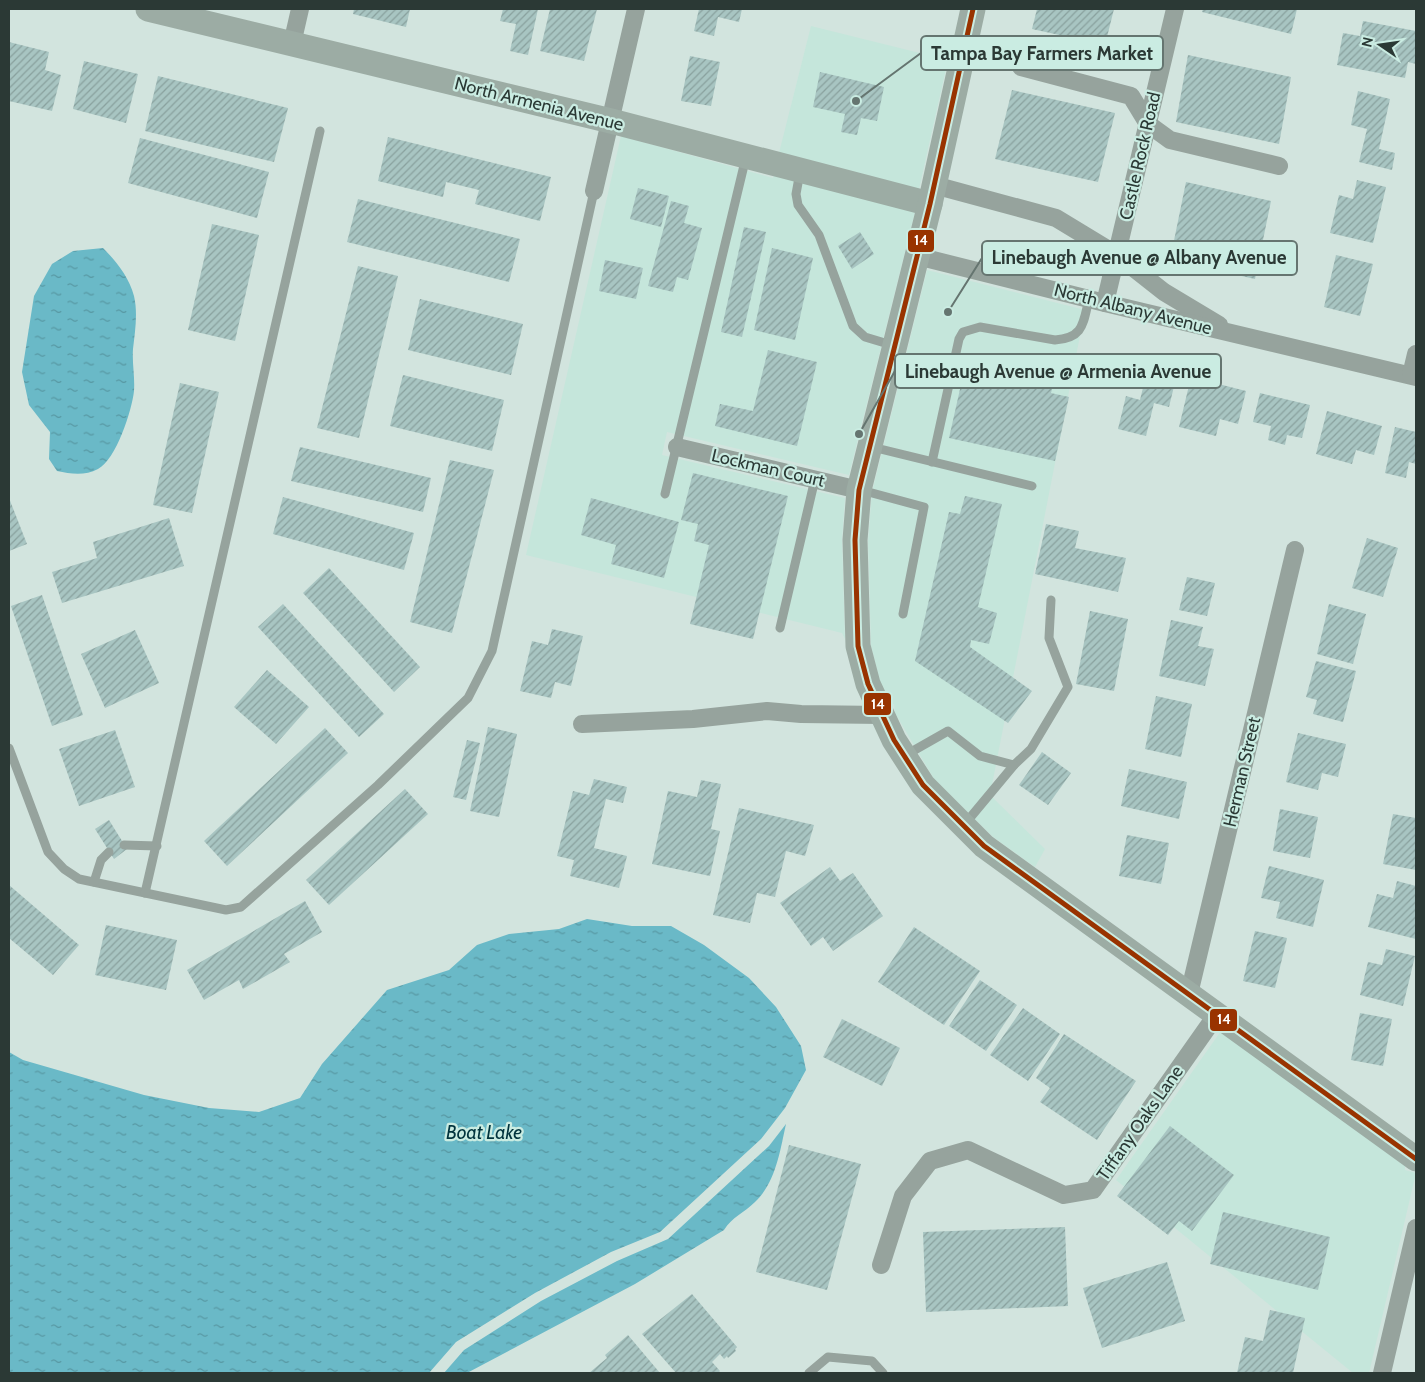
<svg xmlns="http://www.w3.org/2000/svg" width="1425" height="1382" viewBox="0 0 1425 1382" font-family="Cabin,sans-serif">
<defs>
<pattern id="water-ripples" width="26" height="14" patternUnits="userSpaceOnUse" patternTransform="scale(1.25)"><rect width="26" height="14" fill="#6ab9c7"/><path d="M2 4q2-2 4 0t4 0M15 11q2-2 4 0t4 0" fill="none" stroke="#5797a2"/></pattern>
<pattern id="building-hatch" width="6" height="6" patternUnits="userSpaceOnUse" patternTransform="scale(1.25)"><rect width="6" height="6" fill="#a8c5c2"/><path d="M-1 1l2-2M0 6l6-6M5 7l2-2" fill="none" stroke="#89a19e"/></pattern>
</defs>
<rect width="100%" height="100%" fill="#d2e4de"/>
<!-- built -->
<g fill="#c5e6db">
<path d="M811,26L948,60L919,189L779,153Z"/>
<path d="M621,136L773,178L774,175L915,212L849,475L667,432L662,455L845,498L842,540L845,639L842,633L526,555Z"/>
<path d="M927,270L1085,310L990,795L1045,849L1035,867L993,837L934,779L895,713L894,704H890L880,681L871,646L868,541L872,492Z"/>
<path d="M1221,1031L1405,1165V1170L1416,1173L1369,1373H1353L1116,1180Z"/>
</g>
<!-- water -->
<g fill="url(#water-ripples)">
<path d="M103,248C116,261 129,277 134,296C138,313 135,332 133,349C132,363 135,377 134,391C132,410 116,460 98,469C85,476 71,474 57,471L49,459L50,432L29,405L22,372L34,296L52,264L73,251Z"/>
<path d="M587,919L632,926H671L704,945L749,978L776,1007L801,1046L806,1070L785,1108L761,1139L660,1232L611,1252L535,1293L456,1342L429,1373H9V1052L23,1060L144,1095L209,1108L259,1112L300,1098L322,1064L387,990L449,970L477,945L509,934L559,929Z"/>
<path d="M786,1124C780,1151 776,1182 755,1202C744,1213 732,1217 724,1230L635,1284L467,1373H444L464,1350L541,1301L617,1261L668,1239L769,1146Z"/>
</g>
<!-- building -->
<g fill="url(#building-hatch)">
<path d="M354,9H410L406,27L353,14Z"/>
<path d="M503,9H538L528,55L510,51L516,24L500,21Z"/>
<path d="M550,9H597L584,61L540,51Z"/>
<path d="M699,9H742L739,22L718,17L714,36L694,31Z"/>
<path d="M1037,9H1114L1105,45L1032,29Z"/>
<path d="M1203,9H1297L1291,34L1202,12Z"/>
<path d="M1363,21L1416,31V64L1408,62L1405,78L1337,65L1343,33L1360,36Z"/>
<path d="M9,42L49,52L45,70L61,75L52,111L9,101Z"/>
<path d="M1188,55L1291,77L1279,144L1176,122Z"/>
<path d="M690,56L720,62L711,106L681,101Z"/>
<path d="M84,61L138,74L126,123L73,109Z"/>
<path d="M820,72L884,87L877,121L861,118L857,135L841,132L845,114L813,107Z"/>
<path d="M158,76L288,108L274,162L145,131Z"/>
<path d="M1012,90L1115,113L1098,182L995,159Z"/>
<path d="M1358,91L1390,99L1379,149L1395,153L1392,170L1359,162L1367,129L1351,125Z"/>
<path d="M388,137L551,177L540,221L475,204L479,190L446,182L443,197L378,181Z"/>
<path d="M140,138L269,172L257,218L128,183Z"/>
<path d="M1357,180L1386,187L1373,243L1330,233L1339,195L1353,199Z"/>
<path d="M1186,182L1271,201L1255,279L1170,260Z"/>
<path d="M638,188L669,196L661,227L630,219Z"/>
<path d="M358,199L520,239L509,282L347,242Z"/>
<path d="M671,201L689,206L684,223L702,228L688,280L677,277L673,292L648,286Z"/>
<path d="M212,224L259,235L235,341L188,330Z"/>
<path d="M744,227L766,232L742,337L721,332Z"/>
<path d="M860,232L874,254L852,269L838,246Z"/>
<path d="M772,248L813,258L795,340L754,330Z"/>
<path d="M1336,255L1373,264L1360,316L1324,307Z"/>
<path d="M605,260L643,268L636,299L599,291Z"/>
<path d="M358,266L398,276L359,438L317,428Z"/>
<path d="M420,299L523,324L511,375L408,350Z"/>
<path d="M768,350L817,362L797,446L715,426L720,404L753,411Z"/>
<path d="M967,358L1055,378L1051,393L1069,397L1055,461L949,438Z"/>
<path d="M1148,367L1177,374L1169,407L1154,403L1146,436L1118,429L1126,396L1140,400Z"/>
<path d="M403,375L504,400L492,451L390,426Z"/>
<path d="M1191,377L1246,391L1238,424L1220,419L1216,436L1179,427Z"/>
<path d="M180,383L219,392L192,513L153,505Z"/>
<path d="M1260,393L1310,405L1302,438L1287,435L1285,445L1268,440L1271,426L1253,422Z"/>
<path d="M1327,411L1382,426L1374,455L1356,450L1352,464L1316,454Z"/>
<path d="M1395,427L1416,432V464L1409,462L1406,478L1385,473Z"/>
<path d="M300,447L431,478L423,512L291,481Z"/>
<path d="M450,460L494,470L452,633L410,622Z"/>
<path d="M693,473L788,496L753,639L690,624L709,545L694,541L698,524L681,520Z"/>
<path d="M965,496L1002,504L978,607L997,613L989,644L971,640L970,647L1032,691L1008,723L915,661L949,512L960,514Z"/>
<path d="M283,497L414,533L404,570L273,534Z"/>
<path d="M9,498L27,544L9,551Z"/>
<path d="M591,498L679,522L664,578L611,564L616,545L581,535Z"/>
<path d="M169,518L184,566L62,603L52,572L97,558L93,542Z"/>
<path d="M1046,524L1079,531L1075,548L1126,558L1118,592L1035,574Z"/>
<path d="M1367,538L1398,548L1383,597L1352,588Z"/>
<path d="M329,568L420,667L394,692L303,593Z"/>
<path d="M1187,577L1215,583L1207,616L1179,610Z"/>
<path d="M42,595L83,715L52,726L11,606Z"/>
<path d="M283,604L384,714L359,737L258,627Z"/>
<path d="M1329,604L1366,614L1353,664L1317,654Z"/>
<path d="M1090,611L1128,619L1114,691L1076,684Z"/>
<path d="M1171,620L1203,627L1198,646L1214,649L1205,686L1159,676Z"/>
<path d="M552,629L583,636L571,686L555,682L551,698L520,691L532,641L548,645Z"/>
<path d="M135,630L159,683L105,708L81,654Z"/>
<path d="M1316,661L1356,671L1343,722L1313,714L1317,700L1306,697Z"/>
<path d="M267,670L309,707L276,744L234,707Z"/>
<path d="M1156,696L1192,704L1181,757L1145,749Z"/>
<path d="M488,727L517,734L499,817L470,811Z"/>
<path d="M325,728L348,753L227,866L204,841Z"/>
<path d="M115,730L135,787L79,806L59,749Z"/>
<path d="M1298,733L1346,744L1338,777L1322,773L1318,790L1286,782Z"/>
<path d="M467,740L480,743L466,800L453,797Z"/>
<path d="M1042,752L1071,773L1048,805L1019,785Z"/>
<path d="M1129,769L1187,782L1179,819L1121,806Z"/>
<path d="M594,779L627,787L623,803L606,799L594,848L627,856L619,888L570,876L574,860L557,856L573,791L589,795Z"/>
<path d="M701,780L721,784L711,829L720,831L710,876L652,864L668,791L697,797Z"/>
<path d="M405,789L428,814L329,905L306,880Z"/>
<path d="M739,808L814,825L805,856L786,851L775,897L757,893L750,923L713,915Z"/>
<path d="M1280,809L1318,817L1310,858L1273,851Z"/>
<path d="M1393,814L1416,818V870L1383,864Z"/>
<path d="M109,820L127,849L114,859L95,829Z"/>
<path d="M1127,835L1169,843L1161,884L1119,876Z"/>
<path d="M1269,866L1324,880L1313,927L1276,918L1280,902L1261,898Z"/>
<path d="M830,867L840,881L853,873L883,916L833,951L823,937L811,946L780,903Z"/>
<path d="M1397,881L1416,886V939L1368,927L1377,894L1393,898Z"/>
<path d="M9,885L79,945L53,975L9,938Z"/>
<path d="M305,901L322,932L284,954L290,962L243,989L239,980L204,1000L187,970Z"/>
<path d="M106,925L177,940L166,990L95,975Z"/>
<path d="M914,927L980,971L944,1025L878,982Z"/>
<path d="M1255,931L1287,938L1275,988L1243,981Z"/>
<path d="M1386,949L1415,956L1403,1006L1360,995L1368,962L1382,965Z"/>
<path d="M980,980L1017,1005L986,1051L949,1026Z"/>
<path d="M1023,1008L1060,1034L1028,1081L990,1055Z"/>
<path d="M1360,1013L1392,1019L1383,1066L1351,1060Z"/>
<path d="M842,1019L900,1048L882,1086L823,1057Z"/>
<path d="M1064,1034L1136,1081L1097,1140L1040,1102L1050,1088L1036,1078Z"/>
<path d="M1170,1126L1234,1175L1192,1231L1179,1221L1168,1235L1117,1196Z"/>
<path d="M789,1145L861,1164L827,1290L756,1272Z"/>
<path d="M1223,1212L1330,1237L1318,1290L1210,1264Z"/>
<path d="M1065,1227L1068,1306L926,1312L923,1232Z"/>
<path d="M1167,1262L1185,1321L1102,1348L1083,1288Z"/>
<path d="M692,1294L737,1347L735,1349L736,1351L728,1358L727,1356L724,1359L720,1354L712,1362L720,1371L718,1373H676L642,1334Z"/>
<path d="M1270,1310L1305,1318L1293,1373H1237L1245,1337L1263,1341Z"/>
<path d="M628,1335L660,1373H589L607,1358L605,1355Z"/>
</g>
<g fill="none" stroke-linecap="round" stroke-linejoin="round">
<!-- lane -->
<g stroke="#96a39d" stroke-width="9">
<path d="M800,172L796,194L798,205L819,235L853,326L865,337L895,346"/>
<path d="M872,447L1032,486"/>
<path d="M932,462L959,339L963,332L980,327L1055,340C1084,338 1083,323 1089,299"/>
<path d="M861,490L924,507L903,614"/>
<path d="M665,494L746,157"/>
<path d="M780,628L815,479"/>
<path d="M9,748L48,852L64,869L79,879L226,910L241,907L378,785L468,698L492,651L594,191"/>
<path d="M904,756L948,731L980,756L1014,765L1031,749L1068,687L1049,638L1051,600"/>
<path d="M964,825L1014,765"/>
<path d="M124,845L157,846"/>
<path d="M94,882L101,860L109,852"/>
<path d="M145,893L320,131"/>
<path d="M809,1373L828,1357L872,1361L883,1373"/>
</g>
<!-- street -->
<g stroke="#96a39d" stroke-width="18">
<path d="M292,44L300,9"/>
<path d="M1021,67L1131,96L1148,124L1170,140L1279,166"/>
<path d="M934,185L1056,218L1117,255L1164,292L1219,325"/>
<path d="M594,191L636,9"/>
<path d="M917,256L1105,303L1416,377"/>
<path d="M1105,303L1175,9"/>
<path d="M1411,375L1416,354"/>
<path d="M677,447L859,490"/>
<path d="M582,724L693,719L767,711L801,714L882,715"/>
<path d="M1189,994L1295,550"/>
<path d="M881,1265L903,1196L930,1161L968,1150L1064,1195L1093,1190L1217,1014"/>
<path d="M1382,1373L1416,1228"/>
</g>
<!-- secondary -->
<g stroke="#9caca4" stroke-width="25">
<path d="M148,9L611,121L930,204"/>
<path d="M973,9L930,204L859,490L855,540L858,646L868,684L894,740L923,785L984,846L1416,1159"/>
</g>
<!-- bus-1 casing -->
<g stroke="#caece2" stroke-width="9">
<path id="bus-1" d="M973,9L930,204L859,490L855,540L858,646L868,684L894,740L923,785L984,846L1416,1159"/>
</g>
<!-- bus-1 -->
<use href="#bus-1" stroke="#930" stroke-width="5"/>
</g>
<g text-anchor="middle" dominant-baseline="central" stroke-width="4.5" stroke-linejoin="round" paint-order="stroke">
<!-- street labels -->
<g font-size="18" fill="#2b3935" stroke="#caece2">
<text transform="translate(539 104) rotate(14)">North Armenia Avenue</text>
<text transform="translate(1140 156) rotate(-77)">Castle Rock Road</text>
<text transform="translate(1133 309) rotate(14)">North Albany Avenue</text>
<text transform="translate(768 468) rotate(13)">Lockman Court</text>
<text transform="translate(1242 772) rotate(-77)">Herman Street</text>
<text transform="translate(1140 1123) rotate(-55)">Tiffany Oaks Lane</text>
</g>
<!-- water labels -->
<g font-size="19" font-style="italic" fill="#01333d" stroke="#caece2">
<text x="484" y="1132">Boat Lake</text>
</g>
</g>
<!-- callouts -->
<path fill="none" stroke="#657570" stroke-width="2" d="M856 101L921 53M948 312L982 258M859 434L895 371"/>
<g fill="#657570" stroke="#caece2" stroke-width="2">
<circle cx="856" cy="101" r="5"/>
<circle cx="948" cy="312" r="5"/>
<circle cx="859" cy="434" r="5"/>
</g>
<g fill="#caece2" stroke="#657570" stroke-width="2">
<rect x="921" y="36" width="242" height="34" rx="5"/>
<rect x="982" y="241" width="315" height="34" rx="5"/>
<rect x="895" y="354" width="326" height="34" rx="5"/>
</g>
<g font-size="19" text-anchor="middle" font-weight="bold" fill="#2b3935">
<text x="1042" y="60">Tampa Bay Farmers Market</text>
<text x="1139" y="264">Linebaugh Avenue @ Albany Avenue</text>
<text x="1058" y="378">Linebaugh Avenue @ Armenia Avenue</text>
</g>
<g stroke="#caece2" stroke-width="2">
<rect x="907" y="229" width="28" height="24" rx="5" fill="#930"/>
<rect x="863" y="692" width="29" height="24" rx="5" fill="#930"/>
<rect x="1209" y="1008" width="29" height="24" rx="5" fill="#930"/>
</g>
<g font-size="14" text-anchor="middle" font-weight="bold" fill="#fff">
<text x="921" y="245">14</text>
<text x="878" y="709">14</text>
<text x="1224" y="1024">14</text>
</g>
<!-- border -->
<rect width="1425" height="1382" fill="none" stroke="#2b3935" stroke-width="20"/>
<!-- north arrow -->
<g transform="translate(1380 45) rotate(283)" stroke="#caece2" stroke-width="4" paint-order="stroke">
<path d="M0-4L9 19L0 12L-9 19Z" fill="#2b3935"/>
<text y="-8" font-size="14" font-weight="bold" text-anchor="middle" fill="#2b3935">N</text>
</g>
</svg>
